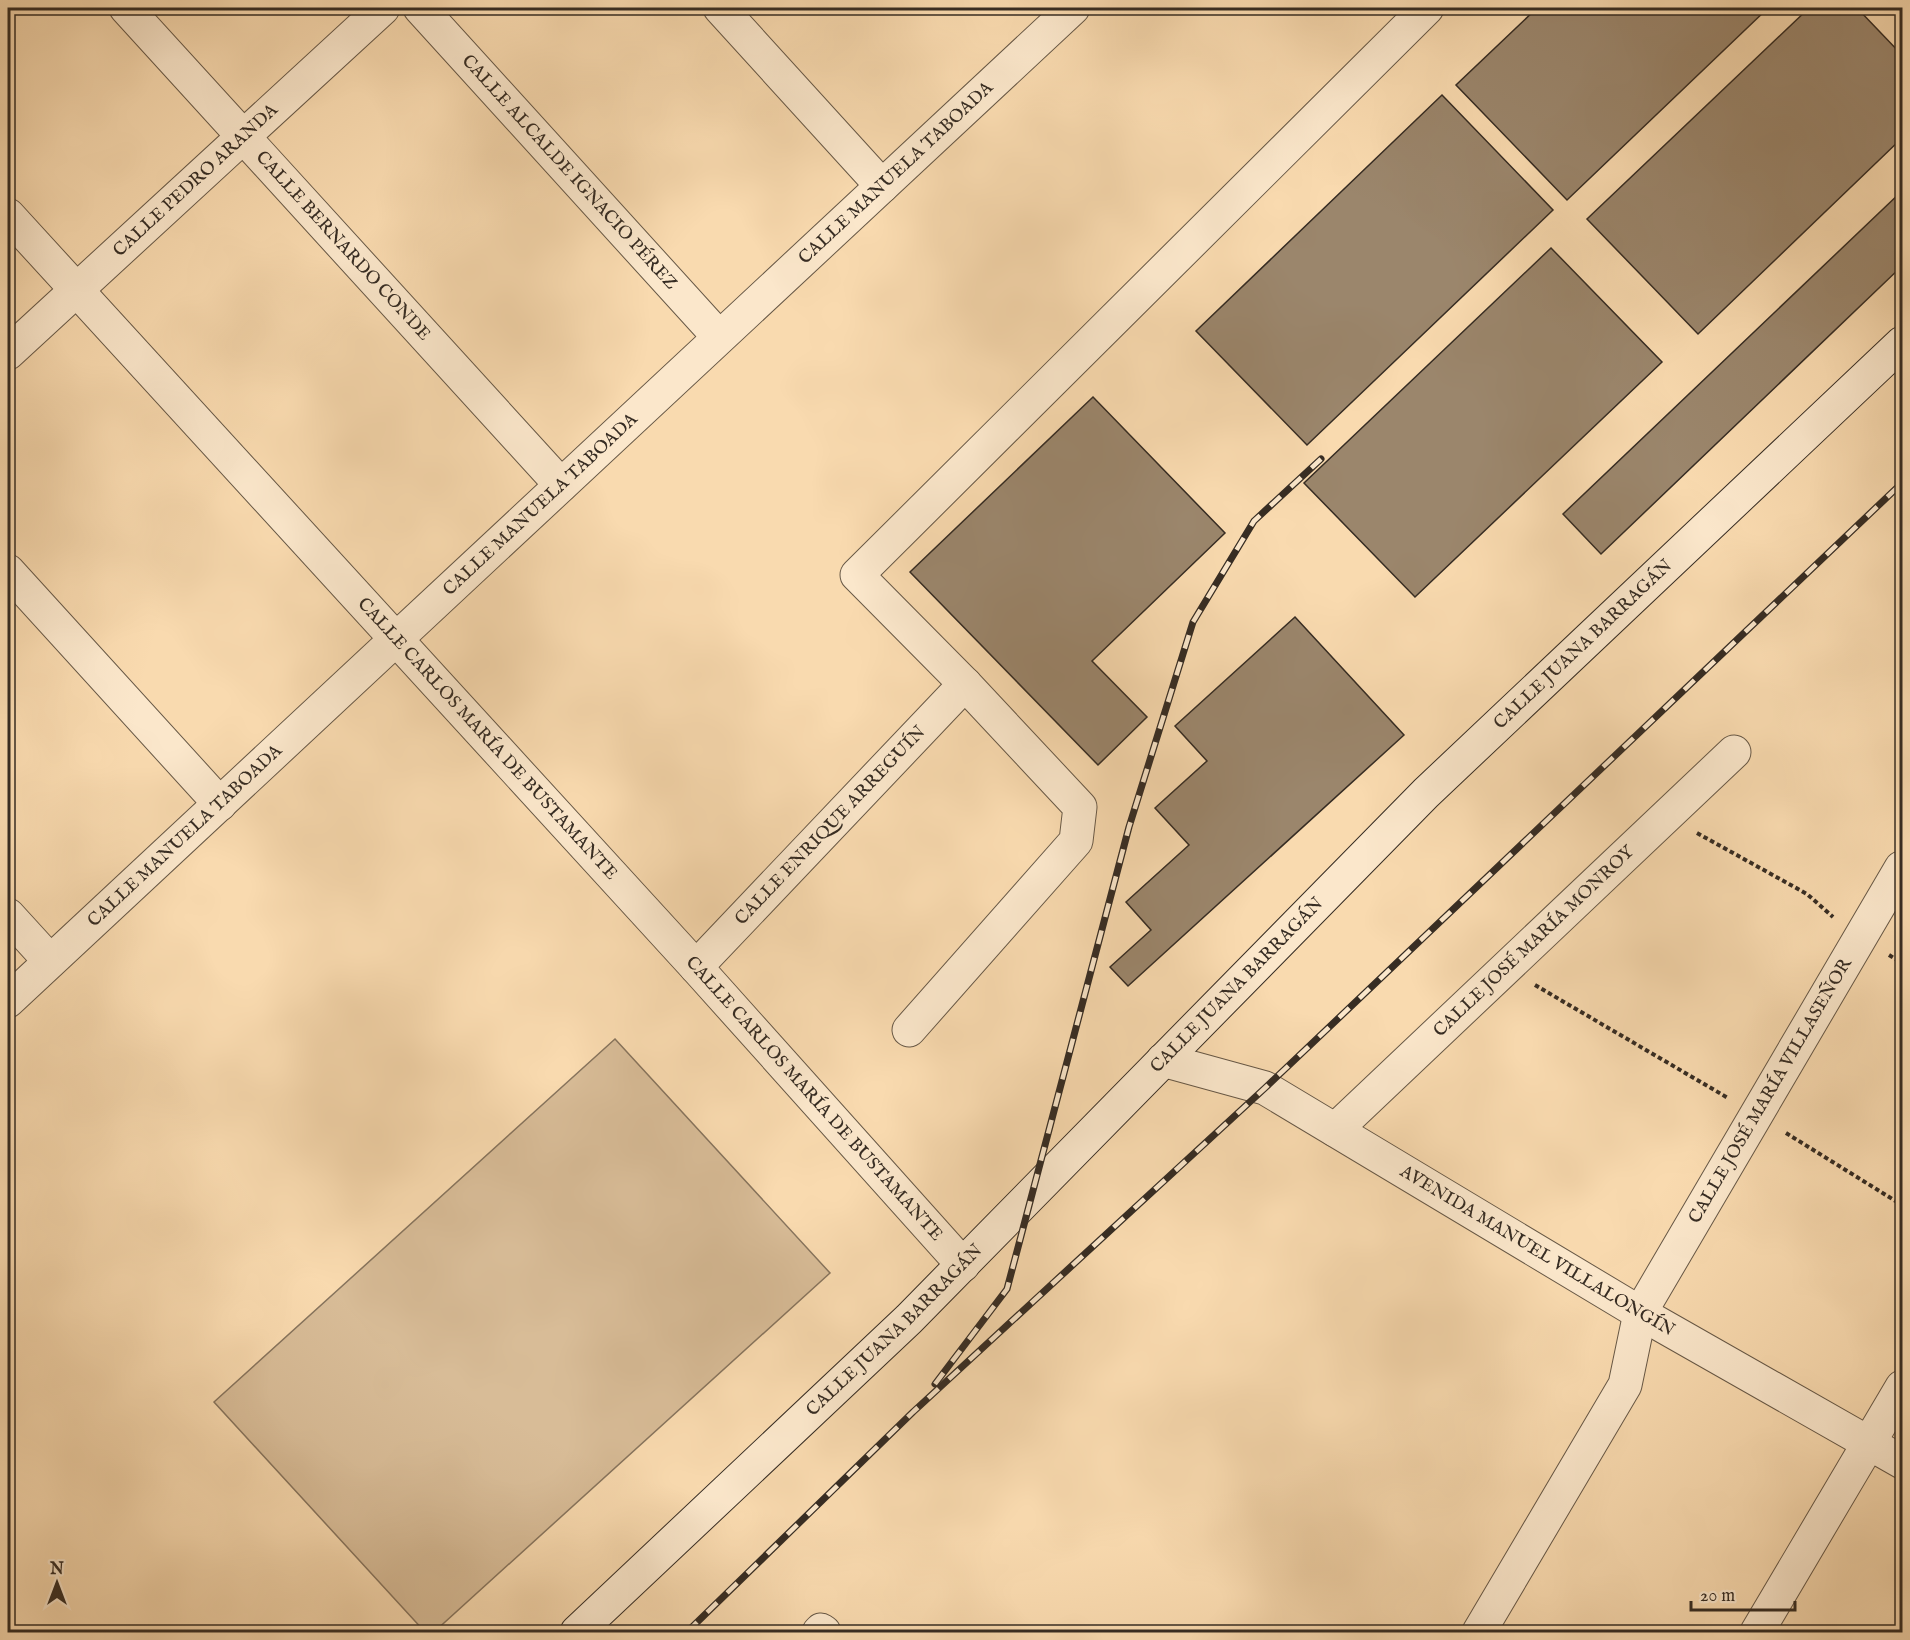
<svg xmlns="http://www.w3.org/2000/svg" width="1910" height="1640" viewBox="0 0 1910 1640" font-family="'IM FELL English',serif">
<rect width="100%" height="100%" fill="#f9daaf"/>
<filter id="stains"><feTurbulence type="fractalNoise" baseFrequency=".00333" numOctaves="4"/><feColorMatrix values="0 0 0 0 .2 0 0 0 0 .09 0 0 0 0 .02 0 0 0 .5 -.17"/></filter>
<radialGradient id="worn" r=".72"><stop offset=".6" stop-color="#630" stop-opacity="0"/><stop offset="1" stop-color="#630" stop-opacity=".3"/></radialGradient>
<!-- green -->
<path fill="#d8bc97" stroke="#87745d" stroke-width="1.5" d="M615,1039L830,1273L434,1632H425L214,1402Z"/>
<!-- building -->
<g fill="#9b866c" stroke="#362c23" stroke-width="1.5">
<path d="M1537,8H1768L1567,200L1456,85Z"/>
<path d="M1809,8H1857L1902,55V138L1698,334L1587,219Z"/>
<path d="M1442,95L1553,210L1307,445L1196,331Z"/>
<path d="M1902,191V266L1601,554L1563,514Z"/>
<path d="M1551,248L1662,362L1415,597L1304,483Z"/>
<path d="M1093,397L1225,533L1092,661L1147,717L1098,765L910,572Z"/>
<path d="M1295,617L1404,735L1128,986L1110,967L1151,930L1126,902L1189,845L1155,808L1207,761L1175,726Z"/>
</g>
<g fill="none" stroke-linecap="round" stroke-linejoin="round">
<!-- street casing -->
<g stroke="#675846" stroke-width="35">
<g id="street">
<path id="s1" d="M126,8L561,485"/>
<path id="s2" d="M420,8L719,337"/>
<path d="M720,8L882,186"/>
<path id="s3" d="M8,215L696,967L963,1265"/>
<path id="s4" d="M8,353L383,8"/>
<path d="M8,571L220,804"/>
<path d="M8,915L50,961"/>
<path id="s5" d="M696,967L965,684"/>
<path id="s6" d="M8,1001L1073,8"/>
<path d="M909,1030L1076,841L1080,807L965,684L857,575L1427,8"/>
<path id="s7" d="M1163,1060L1265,1088L1640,1313L1902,1462"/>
<path id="s8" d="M1335,1130L1734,752"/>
<path d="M819,1632L821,1630L824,1632"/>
<path id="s9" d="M1479,1632L1625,1385L1640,1313L1901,868"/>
<path d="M1757,1632L1902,1387"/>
</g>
</g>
<!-- secondary casing -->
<g stroke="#362c23" stroke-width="35">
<g id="secondary">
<path id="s10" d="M577,1632L909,1319L1426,793L1902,343"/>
</g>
</g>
<!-- path -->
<g stroke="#362c23" stroke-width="4" stroke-dasharray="4.5 3" stroke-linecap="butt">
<path d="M1900,730L1902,731"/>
<path d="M1697,833L1807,894L1833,917"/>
<path d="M1889,955L1902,963"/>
<path d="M1535,985L1728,1098"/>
<path d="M1786,1133L1902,1205"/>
</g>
<!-- street -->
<use href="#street" stroke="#fbe7cb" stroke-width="33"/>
<!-- secondary -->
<use href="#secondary" stroke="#fbe7cb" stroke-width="33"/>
<!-- rail casing -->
<g stroke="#362c23" stroke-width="7">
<g id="rail">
<path d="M935,1384L1007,1289L1129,827L1193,622L1254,521L1321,459"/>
<path d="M687,1632L913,1412L1265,1088L1902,483"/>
</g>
</g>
<!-- rail -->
<use href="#rail" stroke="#fbe7cb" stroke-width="4.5" stroke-dasharray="14" stroke-linecap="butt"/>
</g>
<g text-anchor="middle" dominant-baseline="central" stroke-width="4.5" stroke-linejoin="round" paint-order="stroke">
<!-- street labels -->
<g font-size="18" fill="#362c23" stroke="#fbe7cb">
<text stroke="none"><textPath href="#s2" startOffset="222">CALLE ALCALDE IGNACIO PÉREZ</textPath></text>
<text stroke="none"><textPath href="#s6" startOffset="1214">CALLE MANUELA TABOADA</textPath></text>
<text stroke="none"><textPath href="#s4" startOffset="255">CALLE PEDRO ARANDA</textPath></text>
<text stroke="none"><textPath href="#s1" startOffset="322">CALLE BERNARDO CONDE</textPath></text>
<text stroke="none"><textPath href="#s6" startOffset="728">CALLE MANUELA TABOADA</textPath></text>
<text stroke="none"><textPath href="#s10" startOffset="1410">CALLE JUANA BARRAGÁN</textPath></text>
<text stroke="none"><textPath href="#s3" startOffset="710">CALLE CARLOS MARÍA DE BUSTAMANTE</textPath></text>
<text stroke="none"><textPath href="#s5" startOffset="195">CALLE ENRIQUE ARREGUÍN</textPath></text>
<text stroke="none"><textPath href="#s6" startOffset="242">CALLE MANUELA TABOADA</textPath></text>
<text stroke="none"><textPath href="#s8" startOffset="274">CALLE JOSÉ MARÍA MONROY</textPath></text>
<text stroke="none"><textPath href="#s10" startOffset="924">CALLE JUANA BARRAGÁN</textPath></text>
<text stroke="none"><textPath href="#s9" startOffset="618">CALLE JOSÉ MARÍA VILLASEÑOR</textPath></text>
<text stroke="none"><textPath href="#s3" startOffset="1196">CALLE CARLOS MARÍA DE BUSTAMANTE</textPath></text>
<text stroke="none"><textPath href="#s7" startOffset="423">AVENIDA MANUEL VILLALONGÍN</textPath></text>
<text stroke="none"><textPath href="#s10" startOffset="438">CALLE JUANA BARRAGÁN</textPath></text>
</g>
</g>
<!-- margin -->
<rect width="1910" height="1640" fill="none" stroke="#f9daaf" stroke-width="30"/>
<rect x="9" y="9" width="1892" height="1622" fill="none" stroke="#362c23" stroke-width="3"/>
<rect x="15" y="15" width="1880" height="1610" fill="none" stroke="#362c23" stroke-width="1.5"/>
<!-- north arrow -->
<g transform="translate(57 1583)" stroke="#fbe7cb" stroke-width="4.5" paint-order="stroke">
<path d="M0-4.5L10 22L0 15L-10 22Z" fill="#362c23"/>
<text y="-9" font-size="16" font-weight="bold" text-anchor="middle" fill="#362c23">N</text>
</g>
<!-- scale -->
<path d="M1691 1601v9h104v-9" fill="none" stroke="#362c23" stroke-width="3"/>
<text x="1700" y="1601" font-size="18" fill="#362c23" stroke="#fbe7cb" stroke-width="4.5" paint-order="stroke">20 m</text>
<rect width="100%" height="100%" filter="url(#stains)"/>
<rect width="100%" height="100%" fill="url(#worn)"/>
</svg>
